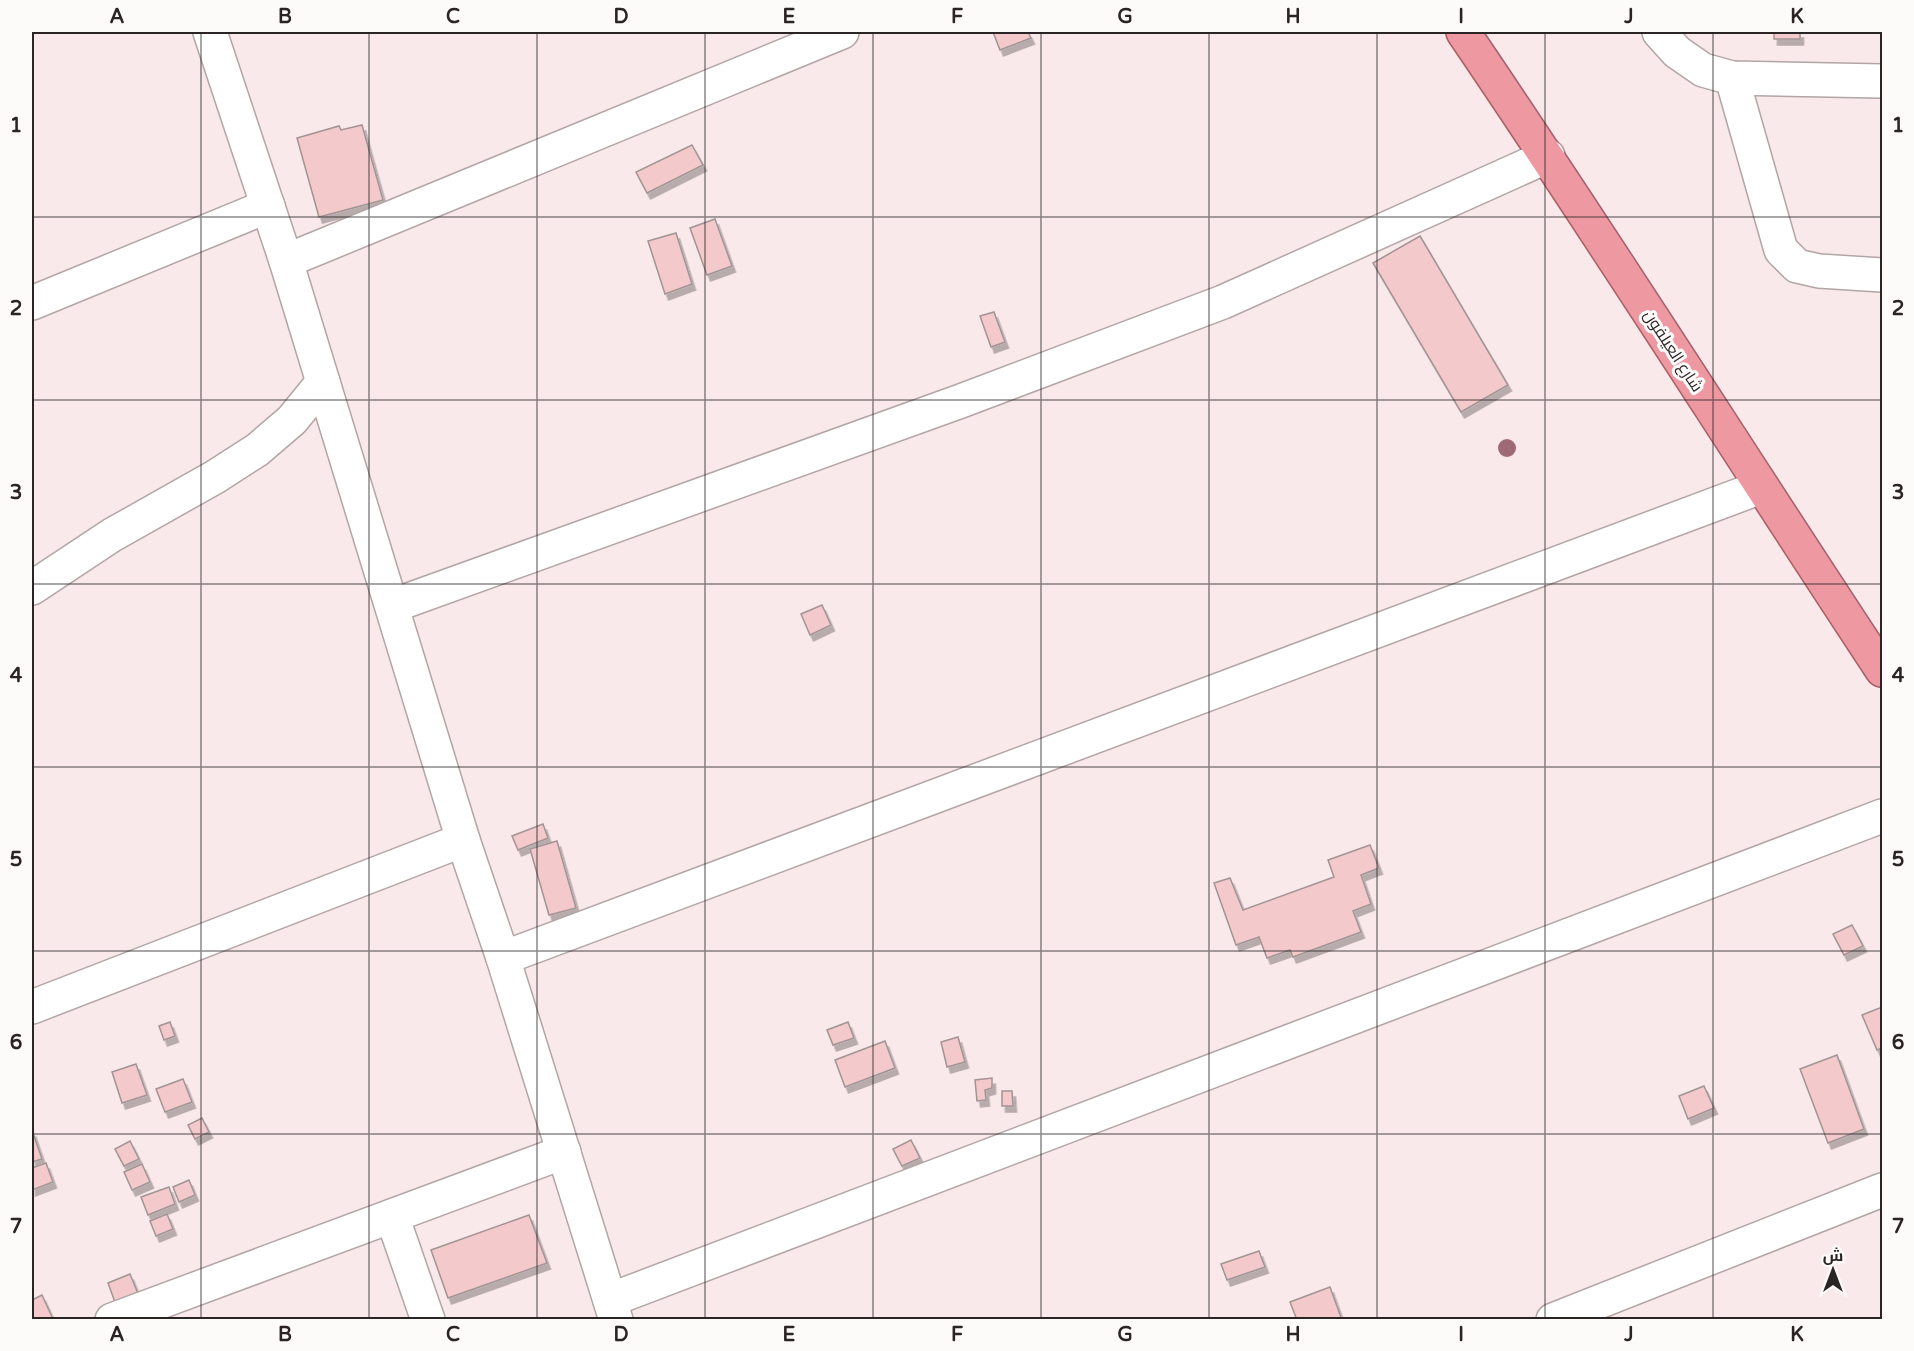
<svg xmlns="http://www.w3.org/2000/svg" width="1914" height="1351" viewBox="0 0 1914 1351" font-family="'Varela Round',Cairo,sans-serif">
<defs>
<filter id="shadow"><feDropShadow dx="3.5" dy="6" stdDeviation="0" flood-color="#0004"/></filter>
</defs>
<rect width="100%" height="100%" fill="#f9e9ea"/>
<!-- building -->
<g fill="#f3c9cb" stroke="#a29494" stroke-width="1.5" filter="url(#shadow)">
<path d="M993,32H1028L1031,38L1000,50Z"/>
<rect x="1774" y="32" width="26" height="7"/>
<path d="M362,125L383,200L319,217L297,138L339,126L341,130Z"/>
<path d="M692,145L703,165L647,193L636,172Z"/>
<path d="M715,219L732,266L707,275L690,228Z"/>
<path d="M676,233L692,284L665,294L648,241Z"/>
<path d="M1420,236L1508,385L1461,412L1373,263Z"/>
<path d="M994,312L1005,342L991,347L980,316Z"/>
<path d="M822,605L831,625L810,635L801,614Z"/>
<path d="M543,824L548,838L518,850L512,836Z"/>
<path d="M557,841L576,908L549,915L530,849Z"/>
<path d="M1370,845L1379,868L1361,875L1371,904L1353,911L1361,932L1293,957L1290,950L1267,958L1259,937L1236,945L1214,883L1230,878L1243,910L1334,877L1328,860Z"/>
<path d="M1852,925L1863,946L1844,955L1833,934Z"/>
<path d="M1882,1007V1048L1877,1050L1862,1015Z"/>
<path d="M170,1022L175,1036L164,1040L159,1026Z"/>
<path d="M848,1022L854,1038L833,1045L827,1030Z"/>
<path d="M958,1037L965,1062L947,1067L941,1042Z"/>
<path d="M885,1041L895,1068L845,1087L835,1060Z"/>
<path d="M1837,1055L1864,1129L1828,1143L1800,1069Z"/>
<path d="M136,1064L147,1095L122,1103L112,1072Z"/>
<path d="M992,1078V1088L985,1090L986,1100L977,1101L975,1080Z"/>
<path d="M183,1079L192,1102L165,1112L156,1089Z"/>
<path d="M1704,1086L1714,1108L1688,1119L1679,1096Z"/>
<path d="M1002,1091H1012L1013,1106H1002Z"/>
<path d="M202,1118L209,1132L195,1139L188,1125Z"/>
<path d="M32,1130L42,1159L32,1162Z"/>
<path d="M911,1140L920,1158L902,1166L893,1149Z"/>
<path d="M130,1141L139,1159L124,1166L115,1149Z"/>
<path d="M46,1163L53,1182L32,1190V1168Z"/>
<path d="M142,1164L150,1182L132,1190L124,1172Z"/>
<path d="M189,1180L195,1195L179,1202L173,1187Z"/>
<path d="M169,1187L175,1204L148,1215L141,1197Z"/>
<path d="M167,1214L173,1229L156,1236L150,1221Z"/>
<path d="M529,1215L547,1263L448,1298L431,1250Z"/>
<path d="M1259,1251L1265,1267L1227,1280L1221,1264Z"/>
<path d="M130,1274L139,1296L116,1305L108,1283Z"/>
<path d="M1330,1287L1342,1320H1297L1290,1302Z"/>
<path d="M42,1295L53,1319L32,1320V1300Z"/>
</g>
<g fill="none" stroke-linecap="round" stroke-linejoin="round">
<!-- minor casing -->
<g stroke="#b3a5a5" stroke-width="36">
<g id="minor">
<path d="M210,32L286,261L463,840L503,958L616,1320"/>
<path d="M1659,32L1677,52L1703,70L1732,78L1882,81"/>
<path d="M1732,78L1781,250L1797,266L1819,271L1882,275"/>
<path d="M286,261L842,32"/>
<path d="M32,303L268,206"/>
<path d="M32,588L112,535L215,477L257,450L292,420L323,382"/>
<path d="M392,606L961,401L1223,302L1548,156"/>
<path d="M503,958L1761,487"/>
<path d="M32,1007L463,840"/>
<path d="M392,1216L428,1320"/>
<path d="M610,1300L1882,816"/>
<path d="M112,1320L564,1152"/>
<path d="M1553,1320L1882,1190"/>
</g>
</g>
<!-- trunk casing -->
<g stroke="#a65f67" stroke-width="36">
<path id="trunk" d="M1463,32C1606,242 1742,458 1882,670"/>
</g>
<!-- minor -->
<use href="#minor" stroke="#fff" stroke-width="33"/>
<!-- trunk -->
<use href="#trunk" stroke="#ee98a2" stroke-width="33"/>
</g>
<!-- trees -->
<circle fill="#a06976" cx="1507" cy="448" r="9"/>
<!-- grid -->
<path fill="none" stroke="#2a2425" stroke-width="1.5" stroke-opacity="0.55" d="M201,32V1320M369,32V1320M537,32V1320M705,32V1320M873,32V1320M1041,32V1320M1209,32V1320M1377,32V1320M1545,32V1320M1713,32V1320M32,217H1882M32,400H1882M32,584H1882M32,767H1882M32,951H1882M32,1134H1882"/>
<g text-anchor="middle" dominant-baseline="central" stroke-width="6" stroke-linejoin="round" paint-order="stroke">
<!-- street labels -->
<g font-size="16" fill="#2a2425" stroke="#fdfafa">
<text transform="translate(1673 351) rotate(57)">شارع العيلفون</text>
</g>
</g>
<!-- border -->
<rect width="1914" height="1351" fill="none" stroke="#fdfafa" stroke-width="66"/>
<!-- north arrow -->
<g transform="translate(1833 1270)" stroke="#fdfafa" stroke-width="4.5" paint-order="stroke">
<path d="M0-4.5L10 22L0 15L-10 22Z" fill="#2a2425"/>
<text y="-9" font-size="16" font-weight="bold" text-anchor="middle" fill="#2a2425">ش</text>
</g>
<rect x="33" y="33" width="1848" height="1285" fill="none" stroke="#2a2425" stroke-width="2"/>
<g font-size="20" text-anchor="middle" font-weight="bold" fill="#2a2425">
<text x="117" y="23">A</text>
<text x="285" y="23">B</text>
<text x="453" y="23">C</text>
<text x="621" y="23">D</text>
<text x="789" y="23">E</text>
<text x="957" y="23">F</text>
<text x="1125" y="23">G</text>
<text x="1293" y="23">H</text>
<text x="1461" y="23">I</text>
<text x="1629" y="23">J</text>
<text x="1797" y="23">K</text>
<text x="16" y="132">1</text>
<text x="1898" y="132">1</text>
<text x="16" y="315">2</text>
<text x="1898" y="315">2</text>
<text x="16" y="499">3</text>
<text x="1898" y="499">3</text>
<text x="16" y="682">4</text>
<text x="1898" y="682">4</text>
<text x="16" y="866">5</text>
<text x="1898" y="866">5</text>
<text x="16" y="1049">6</text>
<text x="1898" y="1049">6</text>
<text x="16" y="1233">7</text>
<text x="1898" y="1233">7</text>
<text x="117" y="1341">A</text>
<text x="285" y="1341">B</text>
<text x="453" y="1341">C</text>
<text x="621" y="1341">D</text>
<text x="789" y="1341">E</text>
<text x="957" y="1341">F</text>
<text x="1125" y="1341">G</text>
<text x="1293" y="1341">H</text>
<text x="1461" y="1341">I</text>
<text x="1629" y="1341">J</text>
<text x="1797" y="1341">K</text>
</g>
</svg>
